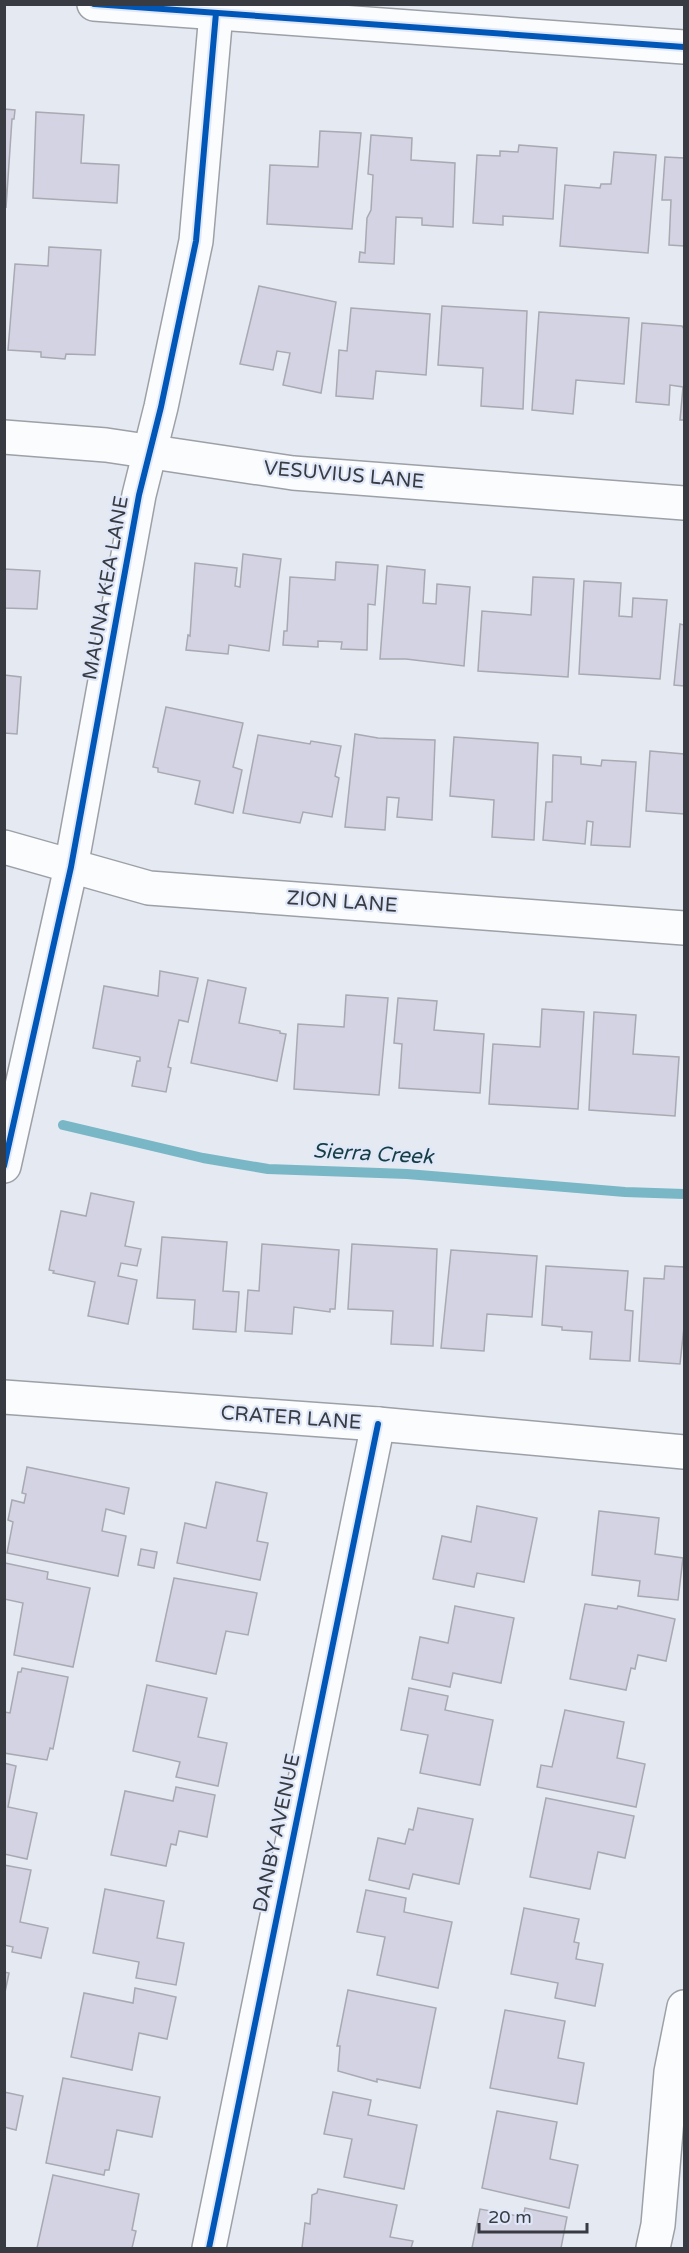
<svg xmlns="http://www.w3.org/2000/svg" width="689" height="2253" viewBox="0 0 689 2253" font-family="'Varela Round',sans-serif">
<rect width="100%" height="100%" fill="#e5e9f2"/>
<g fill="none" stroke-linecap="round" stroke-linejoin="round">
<!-- stream -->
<path stroke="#79b7c6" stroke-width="10" d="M63,1125L203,1158L268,1169L407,1174L625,1192L684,1194"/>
</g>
<!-- building -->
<g fill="#d4d3e3" stroke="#a8a9b1" stroke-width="1.5">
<path d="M4,109L15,110L14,119H12L6,208Z"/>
<path d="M36,112L84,115L81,163L119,165L117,203L33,198Z"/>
<path d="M320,131L361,133L352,229L267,224L270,165L318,167Z"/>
<path d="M371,135L412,138L411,160L455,163L453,227L422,225V218L396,217L394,264L359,262L360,252L365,253L367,218L371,210L373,175L368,174Z"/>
<path d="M519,145L557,148L553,219L503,216V225L473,223L477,155L500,156V151L518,152Z"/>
<path d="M614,152L656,155L648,253L560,246L565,185L600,188L601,184H611Z"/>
<path d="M665,157L684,158V246L669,245L671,200H662Z"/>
<path d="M49,247L101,250L95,355L66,354L65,359L41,357V352L8,350L15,264L48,266Z"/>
<path d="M259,286L336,302L321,393L283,385L290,353L277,351L273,370L240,364Z"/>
<path d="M442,306L527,311L523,409L481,406L483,368L438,365Z"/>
<path d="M351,308L430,314L426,375L376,371L373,399L336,396L339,350L347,351Z"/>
<path d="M539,312L629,318L624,384L576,380L573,414L532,410Z"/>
<path d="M642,323L682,326L684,329V420H680L683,387L670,385L669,405L636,402Z"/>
<path d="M243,554L281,559L269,651L229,645L228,654L186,650L188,635L190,636L195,563L237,568L235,586L240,587Z"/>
<path d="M336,562L378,565L375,605L368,604L367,650L341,649L342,642L318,641V647L283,645L284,631H287L290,577L335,580Z"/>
<path d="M387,566L425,570L423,603L436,604L437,584L470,587L464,666L406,659H380Z"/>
<path d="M4,569L40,571L37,609L4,608Z"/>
<path d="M533,577L574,579L568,677L478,671L482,611L531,615Z"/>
<path d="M584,581L621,583L619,616L632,617L633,598L667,600L660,679L579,674Z"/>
<path d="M680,624L684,625V686L674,685Z"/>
<path d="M4,675L21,677L17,734L4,733Z"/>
<path d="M166,707L243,723L233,767L242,770L233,813L195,804L200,781L158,772V768L153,767Z"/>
<path d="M355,734L378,738L435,740L432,820L397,817L399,798L387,797L385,830L345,827Z"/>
<path d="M258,735L310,744L311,741L341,746L335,776L339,778L332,817L303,812L300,823L243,813Z"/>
<path d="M454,737L538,743L534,840L492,837L494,800L450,796Z"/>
<path d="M650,751L684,754V814L646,811Z"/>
<path d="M553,755L581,757V764L601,766L602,760L636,762L630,847L591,845L593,822L587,821L585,844L543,840L546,802H552Z"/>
<path d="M160,971L198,978L188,1022L179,1020L168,1067L171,1068L166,1092L132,1086L137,1061H140V1057L93,1048L104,986L158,996Z"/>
<path d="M208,980L246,988L239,1023L280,1031V1033L286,1034L277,1081L191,1063Z"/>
<path d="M346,995L388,998L379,1095L294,1089L298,1024L344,1027Z"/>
<path d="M398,998L437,1001L434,1030L484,1034L480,1093L399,1088L402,1044L394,1043Z"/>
<path d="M542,1009L584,1012L578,1109L489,1104L493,1044L540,1047Z"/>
<path d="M594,1012L636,1015L633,1054L679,1057L675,1116L589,1110Z"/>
<path d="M91,1193L134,1202L125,1246L141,1249L137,1266L121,1263L118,1276L137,1280L128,1324L88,1316L95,1282L53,1273L54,1271L49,1270L61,1211L86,1216Z"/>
<path d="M162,1237L227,1242L223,1291L239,1292L236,1332L193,1329L195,1300L157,1298Z"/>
<path d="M262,1244L339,1250L335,1309H330V1312L294,1307L292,1334L245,1331L248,1290L259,1291Z"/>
<path d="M352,1244L437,1249L433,1346L391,1344L393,1311L348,1309Z"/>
<path d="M451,1250L537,1256L532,1317L487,1314L484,1351L441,1348Z"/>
<path d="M546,1266L628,1271L625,1310L633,1311L630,1361L590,1359L592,1332L562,1330V1327L542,1325Z"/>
<path d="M665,1266L684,1267V1327L680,1364L639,1361L644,1278L664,1279Z"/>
<path d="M27,1467L129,1488L124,1514L106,1509L102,1531L126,1536L118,1576L7,1553L13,1522L8,1520L12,1500L24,1503L26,1494L22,1493Z"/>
<path d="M216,1482L267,1493L257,1541L268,1543L260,1580L177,1563L185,1523L206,1528Z"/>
<path d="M477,1506L537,1518L524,1582L477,1573L474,1587L433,1579L442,1536L471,1542Z"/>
<path d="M599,1511L659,1518L655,1554L683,1558L678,1600L638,1596L640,1581L592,1575Z"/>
<path d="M141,1549L157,1552L154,1568L138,1565Z"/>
<path d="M5,1563L48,1572L47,1579L90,1588L73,1667L14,1655L23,1603L4,1599Z"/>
<path d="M174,1578L257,1593L248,1635L226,1631L216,1674L156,1661Z"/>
<path d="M585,1604L617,1609L618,1606L675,1619L666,1661L638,1655L635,1669L631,1668L626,1690L570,1679Z"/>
<path d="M455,1606L514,1618L501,1683L453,1673L450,1687L412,1679L420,1637L448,1643Z"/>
<path d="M22,1668L68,1677L53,1749L50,1748L47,1760L4,1753V1712L10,1713L18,1672H21Z"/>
<path d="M147,1685L207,1698L198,1737L227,1743L218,1786L176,1777L180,1762L133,1751Z"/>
<path d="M409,1688L448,1696L445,1710L493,1720L480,1785L420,1773L428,1735L401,1730Z"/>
<path d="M565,1710L624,1722L617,1758L645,1764L636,1807L537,1787L541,1765L552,1767Z"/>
<path d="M4,1763L16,1766L8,1807L37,1813L27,1859L4,1854Z"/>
<path d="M176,1787L215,1795L207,1837L179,1831L176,1845L171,1844L166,1866L111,1855L125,1791L173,1801Z"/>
<path d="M546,1798L634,1816L625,1858L598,1852L590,1889L530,1877Z"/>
<path d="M418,1808L473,1819L459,1884L413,1874L409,1889L369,1880L378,1838L405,1844L409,1829L413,1830Z"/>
<path d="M4,1865L31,1870L20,1922L48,1928L41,1958L12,1952L13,1947L4,1945Z"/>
<path d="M105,1889L164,1901L157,1938L184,1943L176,1985L136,1978L139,1962L93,1953Z"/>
<path d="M366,1890L406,1898L404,1912L452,1922L438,1988L377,1975L385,1937L357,1932Z"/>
<path d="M524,1908L579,1919L574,1942L579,1943L576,1959L603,1964L595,2006L555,1998L558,1983L511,1974Z"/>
<path d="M4,1972L9,1973L4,1997Z"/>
<path d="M135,1988L176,1997L167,2039L139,2033L132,2070L71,2057L84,1993L133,2003Z"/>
<path d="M348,1990L436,2008L420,2088L377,2079V2082L338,2071L340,2046H337Z"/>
<path d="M505,2010L565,2021L558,2058L584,2063L577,2104L490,2088Z"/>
<path d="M63,2078L160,2097L152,2137L117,2130L109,2170H105L104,2175L46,2163Z"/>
<path d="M4,2092L23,2096L16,2130L4,2127Z"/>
<path d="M333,2092L371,2100L368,2115L417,2125L404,2189L344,2177L352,2139L324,2134Z"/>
<path d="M497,2111L557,2122L550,2159L578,2165L569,2208L482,2188Z"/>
<path d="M53,2175L139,2194L132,2230L136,2231L132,2248H37Z"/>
<path d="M318,2189L397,2205L390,2237L413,2241L411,2248H302L305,2223L310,2224L312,2195L317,2193Z"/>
<path d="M525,2208L567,2217L561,2248H472L480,2209L523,2217Z"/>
</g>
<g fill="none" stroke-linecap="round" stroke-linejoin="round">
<!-- minor casing -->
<g stroke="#9da0a7" stroke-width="36">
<g id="minor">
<path d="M94,4L684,47"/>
<path d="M4,437L106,445L293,473L684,503"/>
<path d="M4,847L149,888L684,928"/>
<path d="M4,1166L71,867L139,495L161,407L196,241L216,13"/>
<path d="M4,1397L378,1424L684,1452"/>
<path d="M209,2248L378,1424"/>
<path d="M653,2248L658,2225L671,2072L684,2007"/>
</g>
</g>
<!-- minor -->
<use href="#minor" stroke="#fbfcfd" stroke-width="33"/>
<!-- cycleway casing -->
<g stroke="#dfe7f8" stroke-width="10">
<g id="cycleway">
<path d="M94,4L684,47"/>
<path d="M4,1166L71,867L139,495L161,407L196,241L216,13"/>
<path d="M209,2248L378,1424"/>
</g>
</g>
<!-- cycleway -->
<use href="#cycleway" stroke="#0057b8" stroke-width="6"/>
</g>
<g text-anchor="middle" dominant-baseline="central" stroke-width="4.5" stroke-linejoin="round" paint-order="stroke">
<!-- street labels -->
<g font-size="20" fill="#383b42" stroke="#dfe7f8">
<text transform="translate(344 475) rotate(5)">VESUVIUS LANE</text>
<text transform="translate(106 588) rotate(-80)">MAUNA KEA LANE</text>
<text transform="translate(342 902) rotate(4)">ZION LANE</text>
<text transform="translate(291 1418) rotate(4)">CRATER LANE</text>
<text transform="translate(277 1833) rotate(-78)">DANBY AVENUE</text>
</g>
<!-- water labels -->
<g font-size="21" font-style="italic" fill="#153d45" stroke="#dfe7f8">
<text transform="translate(373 1154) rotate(3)">Sierra Creek</text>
</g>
</g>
<!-- border -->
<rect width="689" height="2253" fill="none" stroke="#383b42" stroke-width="12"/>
<!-- scale -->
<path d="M479 2223v9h108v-9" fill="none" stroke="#383b42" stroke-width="3"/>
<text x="488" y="2223" font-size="18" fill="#383b42" stroke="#dfe7f8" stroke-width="4.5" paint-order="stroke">20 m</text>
</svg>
